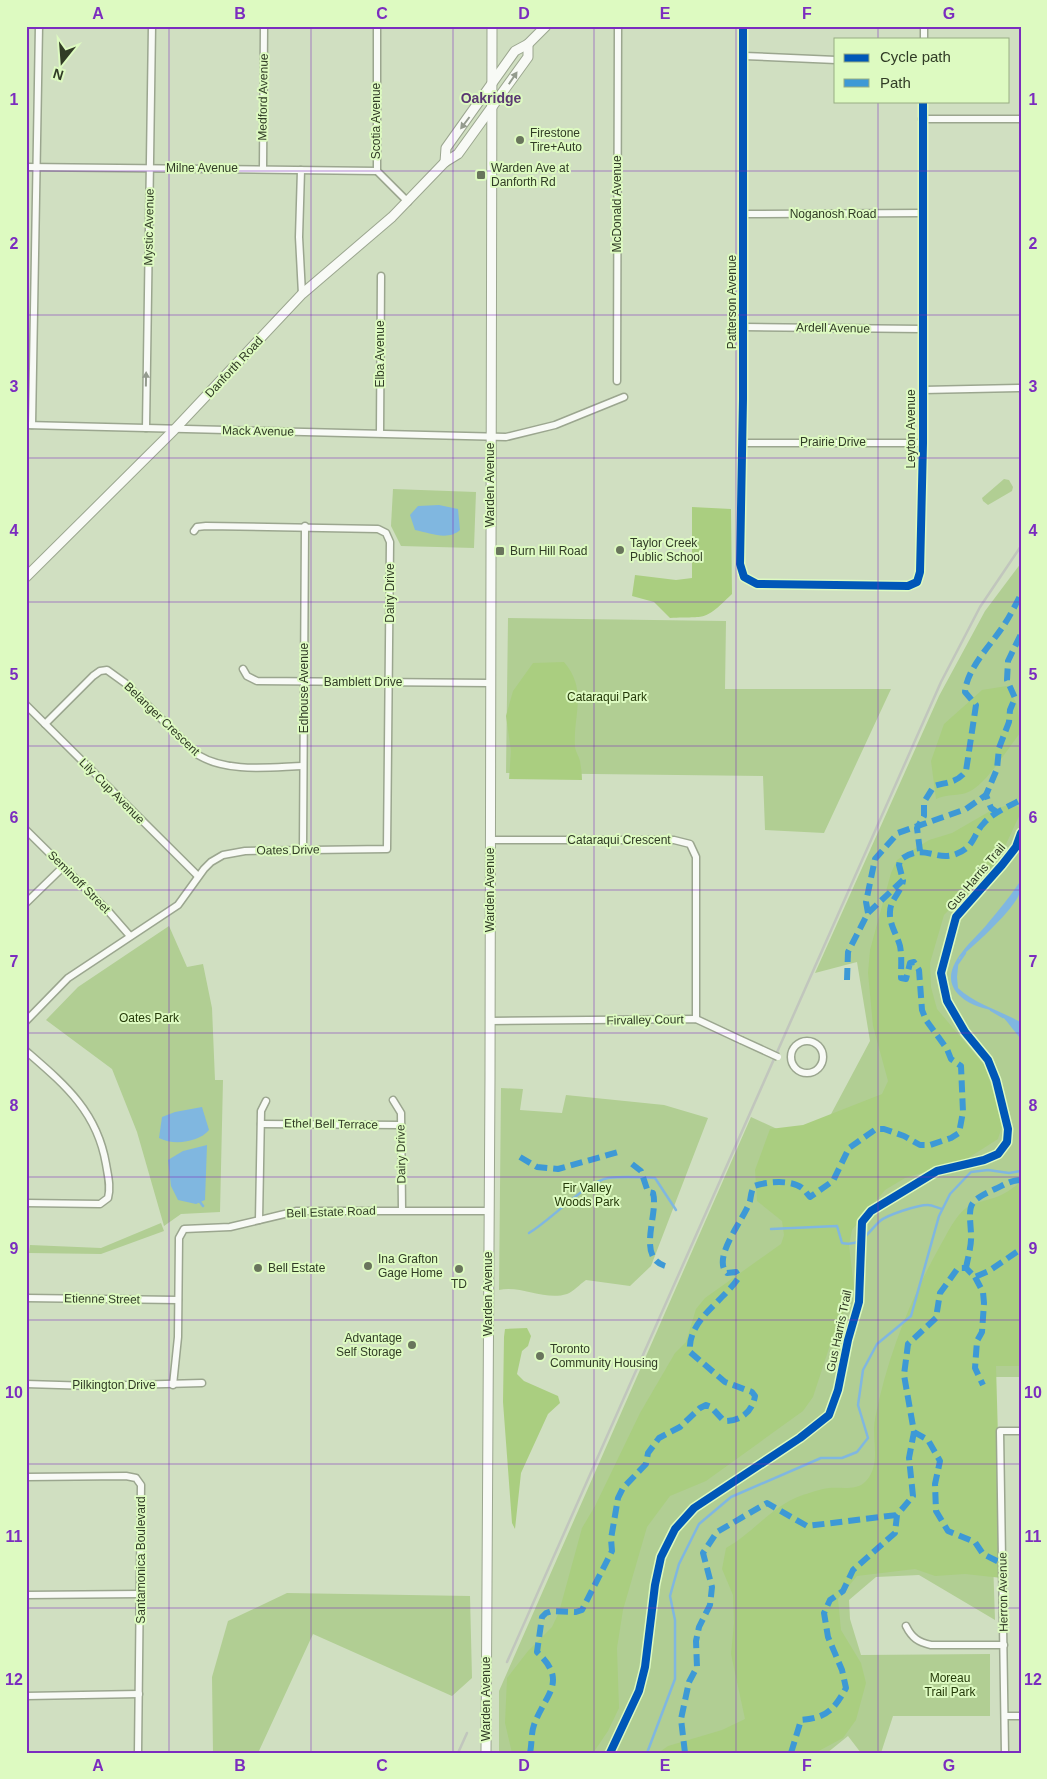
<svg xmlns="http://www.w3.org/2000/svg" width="1047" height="1779" viewBox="0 0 1047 1779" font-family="Arial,sans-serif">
<rect width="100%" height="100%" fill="#d0dfc1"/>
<!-- green -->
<g fill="#b1ce93">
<path d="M1004,479L1009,480L1013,487L1012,491L988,505L983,501L982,498Z"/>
<path d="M393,489L476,492L474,548L401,546L391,526Z"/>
<path d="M1021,563V1377H987L995,1620L919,1575L876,1577L849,1600L850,1619L861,1655L990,1654V1716H893L881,1753H861L848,1736L827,1753H499V1691L751,1117L814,1146L870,1041L857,962L815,973L939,696L985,611Z"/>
<path d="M508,618L726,621L725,689H891L824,833L765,830L763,776L506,773Z"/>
<path d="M169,926L187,967L203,964L212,1008L215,1080H223L220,1212L181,1214L164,1226L137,1132L112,1069L46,1020L78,987Z"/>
<path d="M501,1088L523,1089L520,1110L562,1113L566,1095L664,1105L708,1118L651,1266L630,1286L586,1280C580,1284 573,1292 567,1294C545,1301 521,1285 499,1290Z"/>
<path d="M161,1223L164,1231L101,1254L29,1253L30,1245L101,1248Z"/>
<path d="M287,1593L470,1596L472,1678L452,1696L313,1634L258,1753H213L212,1677L228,1621Z"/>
</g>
<!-- forest -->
<g fill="#aace80">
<path d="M692,507L731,509L732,594C703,622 708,616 670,618L654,602L632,596L635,575L676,580L692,578Z"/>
<path d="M564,662C588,690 573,715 575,746C575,751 579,756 580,761C581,767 582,774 582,780L509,779L511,751L506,716L513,691L533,663Z"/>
<path d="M1007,686L1017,704L1021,732C1008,748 985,787 966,793C956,796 946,794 936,799L931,761L944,724L982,690Z"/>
<path d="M1011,804L1021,808V812L999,859L944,915L930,963L931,987L937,1009L985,1066L1003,1123L998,1139L965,1160L905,1178L885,1190L852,1230L849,1245L854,1288L833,1336L813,1397L803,1411L706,1481L670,1496L647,1527L623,1610L617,1648L619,1708L608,1731L593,1753H512L505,1723L507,1678L528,1651L552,1627L559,1612L582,1528L595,1506L640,1413L675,1353L686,1342L696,1309L705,1298L781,1244L784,1235L782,1221L757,1201L755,1170L770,1129L803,1125L882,1094L888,1081L873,1026L868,973L870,950L891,873L897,860L929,840L952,833L992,810Z"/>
<path d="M1021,1182V1366H996L1002,1578L965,1574L935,1576L915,1569L857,1576L838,1599L841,1630L861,1663L866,1683L856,1720L843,1738L815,1753H658L668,1746L722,1730L745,1719L731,1654L734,1623L733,1595L722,1569L726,1548C753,1533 771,1507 800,1496C809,1493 820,1489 829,1488C841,1487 857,1491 866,1481C882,1463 871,1439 875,1419C887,1357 910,1300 940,1246C947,1234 955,1216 966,1208C975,1202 989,1200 999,1196C1006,1193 1014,1187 1021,1182Z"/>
<path d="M527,1328L531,1336L528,1346L522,1351L517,1374L524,1381L558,1396L560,1403L548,1414L521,1473L515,1529L512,1523L503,1402L504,1337L505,1329Z"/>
</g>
<!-- water -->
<g fill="#80b7e0">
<path d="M439,505L458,509L460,530C448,541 430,533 415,530L410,515L418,506Z"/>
<path d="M1021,880C1021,884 1021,888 1020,892C1015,909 973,947 959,958L957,977L958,988C975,1004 999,1010 1020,1022L1021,1039C1016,1034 1003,1015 998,1013C984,1007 972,1007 960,996C933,971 974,941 988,923C1000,909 1011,895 1021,880Z"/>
<path d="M202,1107L209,1130C199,1142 174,1146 159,1138L162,1117L175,1112Z"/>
<path d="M207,1145L205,1200L196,1204L178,1200L171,1186L168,1160L183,1151Z"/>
</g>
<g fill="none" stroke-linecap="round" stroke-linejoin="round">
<!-- stream -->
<g stroke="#80b7e0" stroke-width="2.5">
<path d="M958,963L965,953"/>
<path d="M991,1010L1003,1017"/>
<path d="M200,1202L203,1206"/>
<path d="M771,1229L837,1226L842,1243C862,1247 867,1233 880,1221C887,1215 917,1205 928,1205C932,1205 938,1208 942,1209"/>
<path d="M529,1233C551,1220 586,1182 608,1178C623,1176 640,1177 655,1178L676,1210"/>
<path d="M647,1753L675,1679V1620L670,1596L679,1564L699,1524L731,1497L821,1458H842L857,1452L868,1438L858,1405L863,1370L877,1344L911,1316L939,1216L950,1194L971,1172L988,1170L1009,1173L1021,1171"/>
</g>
<!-- minor casing -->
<g stroke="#9ba68f" stroke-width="9">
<g id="minor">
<path d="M377,26V171L408,202"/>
<path d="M743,26V399L740,564L744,577L757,584L908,586L917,582L920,572L923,443V101"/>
<path d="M924,39V26"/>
<path d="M744,56L836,60"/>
<path d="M922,119H1021"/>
<path d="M26,167L377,171"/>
<path d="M263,168L264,26"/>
<path d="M301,170L299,237L302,294"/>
<path d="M744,214L922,213"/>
<path d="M743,327L922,329"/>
<path d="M617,381L618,26"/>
<path d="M923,390L1021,388"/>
<path d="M26,425L506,437L555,425L624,397"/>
<path d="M32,425L39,26"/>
<path d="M146,428L152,26"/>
<path d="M380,433L381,276"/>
<path d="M743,443H923"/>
<path d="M243,669L247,676L257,681L489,683"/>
<path d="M26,705L198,876"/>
<path d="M45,724L93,676L100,671L107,670L125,683L198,755C228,773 270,767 303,766"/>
<path d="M26,830L109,912L130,936"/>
<path d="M490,840H674L690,844L696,857V1019"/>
<path d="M303,849L305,526"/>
<path d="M26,903L63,867"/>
<path d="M26,1021L68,978L178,905L204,869L211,862L223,855L245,851L387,849L390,542L386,533L378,529L206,526L197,527L194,531"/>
<path d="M490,1021L696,1019L741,1040"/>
<circle cx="807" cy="1057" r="16"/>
<path d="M26,1051C64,1084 97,1111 106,1164C108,1176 111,1187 108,1198L100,1204L26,1203"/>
<path d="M393,1100L401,1113L402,1210"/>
<path d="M261,1124L401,1125"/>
<path d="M259,1220L261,1111L266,1101"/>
<path d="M26,1298L178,1300"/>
<path d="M26,1384L92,1386L202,1383"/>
<path d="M173,1385L178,1337L179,1238L184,1229L230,1227L297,1211H488"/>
<path d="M26,1477L126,1476L136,1478L141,1485L138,1753"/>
<path d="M26,1595L140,1594"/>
<path d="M906,1626C912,1638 918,1642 931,1645H1004"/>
<path d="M26,1696L139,1694"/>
<path d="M1005,1716H1021"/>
<path d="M1005,1753L1000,1431H1021"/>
</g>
</g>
<!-- secondary casing -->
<g stroke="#9ba68f" stroke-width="11">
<g id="secondary">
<path d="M445,162L446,148L515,51L528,44L546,26"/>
<path d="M26,577L174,430L302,294L392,217L445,162L458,154L528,57V44"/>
<path d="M486,1753L490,1077L492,26"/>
</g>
</g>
<!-- minor -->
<use href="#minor" stroke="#f8faf6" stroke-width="6"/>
<!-- secondary -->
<use href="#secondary" stroke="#f8faf6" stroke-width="9"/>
<!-- rail -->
<g stroke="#c1c6bd" stroke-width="2.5">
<path d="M507,1662L941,682L980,607L1021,546"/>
<path d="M458,1753L467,1733"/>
</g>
<!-- minor-bridge casing -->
<g stroke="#9ba68f" stroke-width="9" stroke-linecap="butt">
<path id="minor-bridge" d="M741,1040L778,1057"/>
</g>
<!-- minor-bridge -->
<use href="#minor-bridge" stroke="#f8faf6" stroke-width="6"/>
<!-- quiet -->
<g stroke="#3d99d6" stroke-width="6" stroke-dasharray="12 6" stroke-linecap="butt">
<path d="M998,813L991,808L986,795L997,769L999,748L1009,722L1010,710L1015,698L1007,680L1008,661L1021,634"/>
<path d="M920,851L917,828L924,816V802L934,786C947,782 957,783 966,771L976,705L965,692C967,668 991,645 1004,625C1010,616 1016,604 1021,594"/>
<path d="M868,913L866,902L875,859L898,833L966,809L986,795"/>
<path d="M847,980L848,952L868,913L903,880L899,865L900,860C924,842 935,862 956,854C975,847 973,834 984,823C993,813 1009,806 1021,800"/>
<path d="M520,1157L537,1167L558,1169L622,1151"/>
<path d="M632,1164L641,1171L648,1192L653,1193C659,1214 636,1257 665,1266"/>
<path d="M966,1268C968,1257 972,1244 971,1233C969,1204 967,1202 995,1189C1004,1185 1011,1180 1021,1180"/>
<path d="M975,1277L983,1292L984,1303L982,1332L977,1341L975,1368L983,1385"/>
<path d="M914,1432L928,1440L940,1461L935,1484L936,1511L948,1531L975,1542L983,1554L1003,1564"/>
<path d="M530,1753C532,1744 531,1733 534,1725C545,1694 569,1682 537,1652L542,1617L546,1613L552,1611L576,1612L582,1610L612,1551L611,1539L618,1498L623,1488L646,1464L648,1453L659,1438L680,1427L700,1408L706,1405L711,1407L724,1421C740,1421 752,1413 755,1396L752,1392L725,1382L690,1352C687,1320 724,1301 739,1277L736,1272L727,1273C711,1258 745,1218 750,1201C751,1196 751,1192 754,1186C765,1182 791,1179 802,1188C805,1190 807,1194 810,1197L833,1181L849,1148L876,1129H884L904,1136L920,1145H930L951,1138L959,1133L963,1112L961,1066L951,1059L947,1049L926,1020L922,1010L919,970L914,962L910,963L906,979L901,978C901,967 902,956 900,946C897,935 889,924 890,912C890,899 902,892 903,880"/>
<path d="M685,1753L681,1719L689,1682L697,1667L696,1641L699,1627L710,1605L712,1587L703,1553L717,1532L767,1503L807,1526L897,1515"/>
<path d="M791,1753L801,1720C826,1718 834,1710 846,1688L842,1670L828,1637L824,1613L830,1600L843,1591L853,1570L895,1533L897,1515L913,1496L909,1458L914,1432L904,1375L908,1344L936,1318L940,1293L958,1268H966L975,1277L989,1271L1021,1249"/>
</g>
<!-- cycleway casing -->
<g stroke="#ddfac1" stroke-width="11">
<g id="cycleway">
<path d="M743,26V399L740,564L744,577L757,584L908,586L917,582L920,572L923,443V101"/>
<path d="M610,1753L639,1691L645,1667L655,1585L661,1557L675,1529L694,1508L800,1438L829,1415L838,1390L848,1340L859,1302L862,1222L871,1211L937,1171L984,1160L998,1154L1007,1142L1008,1129L996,1080L988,1060L965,1032L947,1001L941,973L956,917L1002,865L1016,847L1021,833"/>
</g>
</g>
<!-- cycleway -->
<use href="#cycleway" stroke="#0057b8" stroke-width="8"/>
</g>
<!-- one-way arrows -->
<defs><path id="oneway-solid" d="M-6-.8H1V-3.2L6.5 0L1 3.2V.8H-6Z" transform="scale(1.25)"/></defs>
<g fill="#949b8e">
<use href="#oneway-solid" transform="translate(513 78) rotate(-56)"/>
<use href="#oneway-solid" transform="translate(465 123) rotate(127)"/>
<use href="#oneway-solid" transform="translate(146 379) rotate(-89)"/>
</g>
<!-- grid -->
<path fill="none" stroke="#7b2cbf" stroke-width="1" stroke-opacity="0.55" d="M169,26V1753M311,26V1753M453,26V1753M594,26V1753M736,26V1753M878,26V39M878,101V1753M26,171H1021M26,315H1021M26,458H1021M26,602H1021M26,746H1021M26,890H1021M26,1033H1021M26,1177H1021M26,1320H1021M26,1464H1021M26,1608H1021"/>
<!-- markers -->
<g fill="#69755c" stroke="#ddfac1" stroke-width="2">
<circle cx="520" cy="140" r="5"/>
<rect x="476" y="170" width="10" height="10" rx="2.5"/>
<circle cx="620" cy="550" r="5"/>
<rect x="495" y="546" width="10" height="10" rx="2.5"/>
<circle cx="368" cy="1266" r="5"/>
<circle cx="258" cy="1268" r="5"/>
<circle cx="459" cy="1269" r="5"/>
<circle cx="412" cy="1345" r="5"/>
<circle cx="540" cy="1356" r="5"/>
</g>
<g text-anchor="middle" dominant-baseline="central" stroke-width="4" stroke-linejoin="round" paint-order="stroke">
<!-- street labels -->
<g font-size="12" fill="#313c26" stroke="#ddfac1">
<text transform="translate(263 97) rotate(-89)">Medford Avenue</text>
<text transform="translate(376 121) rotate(-90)">Scotia Avenue</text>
<text x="202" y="168">Milne Avenue</text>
<text transform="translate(617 204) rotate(-90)">McDonald Avenue</text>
<text x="833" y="214">Noganosh Road</text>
<text transform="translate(149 227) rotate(-89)">Mystic Avenue</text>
<text transform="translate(732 302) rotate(-90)">Patterson Avenue</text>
<text transform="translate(833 328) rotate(1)">Ardell Avenue</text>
<text transform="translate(380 354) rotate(-90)">Elba Avenue</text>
<text transform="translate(234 367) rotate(-47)">Danforth Road</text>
<text transform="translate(911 429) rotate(-90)">Leyton Avenue</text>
<text transform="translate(258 431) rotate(1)">Mack Avenue</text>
<text x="833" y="442">Prairie Drive</text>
<text transform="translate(490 485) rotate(-90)">Warden Avenue</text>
<text transform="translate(390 593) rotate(-90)">Dairy Drive</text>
<text x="363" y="682">Bamblett Drive</text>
<text transform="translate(304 688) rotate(-90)">Edhouse Avenue</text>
<text transform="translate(162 719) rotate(44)">Belanger Crescent</text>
<text transform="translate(112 791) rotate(45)">Lily Cup Avenue</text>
<text x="619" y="840">Cataraqui Crescent</text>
<text transform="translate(288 850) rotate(-1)">Oates Drive</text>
<text transform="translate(976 877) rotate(-50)">Gus Harris Trail</text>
<text transform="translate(79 882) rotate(45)">Seminoff Street</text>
<text transform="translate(490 890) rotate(-90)">Warden Avenue</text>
<text transform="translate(645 1020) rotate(-1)">Firvalley Court</text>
<text transform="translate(331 1124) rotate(1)">Ethel Bell Terrace</text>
<text transform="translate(401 1154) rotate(-91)">Dairy Drive</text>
<text transform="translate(331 1212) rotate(-2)">Bell Estate Road</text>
<text transform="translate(488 1294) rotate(-90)">Warden Avenue</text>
<text transform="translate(102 1299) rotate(1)">Etienne Street</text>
<text transform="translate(839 1331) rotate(-78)">Gus Harris Trail</text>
<text x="114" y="1385">Pilkington Drive</text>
<text transform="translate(141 1560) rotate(-90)">Santamonica Boulevard</text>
<text transform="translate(1003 1592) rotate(-91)">Herron Avenue</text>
<text transform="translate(486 1699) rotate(-90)">Warden Avenue</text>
</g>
<!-- poi labels -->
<g font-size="12" fill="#313c26" stroke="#ddfac1" text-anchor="start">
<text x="530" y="133">Firestone<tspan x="530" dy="14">Tire+Auto</tspan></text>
<text x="491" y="168">Warden Ave at<tspan x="491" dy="14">Danforth Rd</tspan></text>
<text x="630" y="543">Taylor Creek<tspan x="630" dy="14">Public School</tspan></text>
<text x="510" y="551">Burn Hill Road</text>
<text x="378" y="1259">Ina Grafton<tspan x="378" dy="14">Gage Home</tspan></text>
<text x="268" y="1268">Bell Estate</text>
<text x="459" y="1284" text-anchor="middle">TD</text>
<text x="402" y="1338" text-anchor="end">Advantage<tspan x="402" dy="14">Self Storage</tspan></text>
<text x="550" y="1349">Toronto<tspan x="550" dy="14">Community Housing</tspan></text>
</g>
<!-- park labels -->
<g font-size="12" fill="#243908" stroke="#ddfac1">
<text x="607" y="697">Cataraqui Park</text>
<text x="149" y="1018">Oates Park</text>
<text x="587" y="1188">Fir Valley<tspan x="587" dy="14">Woods Park</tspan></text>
<text x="950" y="1678">Moreau<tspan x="950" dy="14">Trail Park</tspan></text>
</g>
<!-- neighbourhood labels -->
<g font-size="14" font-weight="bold" fill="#5a3872" stroke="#ddfac1">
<text x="491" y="98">Oakridge</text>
</g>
</g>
<!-- border -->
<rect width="1047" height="1779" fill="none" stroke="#ddfac1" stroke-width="55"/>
<!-- legend -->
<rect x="834" y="38" width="175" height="65" fill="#ddfac1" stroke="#98ae83"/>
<rect x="844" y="54" width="25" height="8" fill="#0057b8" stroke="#98ae83"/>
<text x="880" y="62" font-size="15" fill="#313c26">Cycle path</text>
<rect x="844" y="79" width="25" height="8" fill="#3d99d6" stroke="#98ae83"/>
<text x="880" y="88" font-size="15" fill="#313c26">Path</text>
<!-- north arrow -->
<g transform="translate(62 62) rotate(197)" stroke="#ddfac1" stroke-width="4" paint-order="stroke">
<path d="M0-4L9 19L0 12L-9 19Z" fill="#313c26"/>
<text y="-8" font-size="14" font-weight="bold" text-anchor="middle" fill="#313c26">N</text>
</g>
<rect x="28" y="28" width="992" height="1724" fill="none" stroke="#7b2cbf" stroke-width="2"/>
<g font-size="16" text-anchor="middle" font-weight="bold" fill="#7b2cbf">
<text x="98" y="19">A</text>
<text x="240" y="19">B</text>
<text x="382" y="19">C</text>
<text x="524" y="19">D</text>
<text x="665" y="19">E</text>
<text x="807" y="19">F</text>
<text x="949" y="19">G</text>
<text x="14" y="105">1</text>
<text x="1033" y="105">1</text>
<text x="14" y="249">2</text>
<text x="1033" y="249">2</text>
<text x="14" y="392">3</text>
<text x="1033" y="392">3</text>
<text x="14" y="536">4</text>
<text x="1033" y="536">4</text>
<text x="14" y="680">5</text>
<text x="1033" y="680">5</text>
<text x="14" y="823">6</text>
<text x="1033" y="823">6</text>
<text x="14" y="967">7</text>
<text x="1033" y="967">7</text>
<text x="14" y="1111">8</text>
<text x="1033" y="1111">8</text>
<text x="14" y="1254">9</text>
<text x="1033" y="1254">9</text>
<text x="14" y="1398">10</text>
<text x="1033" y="1398">10</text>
<text x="14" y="1542">11</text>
<text x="1033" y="1542">11</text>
<text x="14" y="1685">12</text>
<text x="1033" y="1685">12</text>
<text x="98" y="1771">A</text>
<text x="240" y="1771">B</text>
<text x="382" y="1771">C</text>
<text x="524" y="1771">D</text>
<text x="665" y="1771">E</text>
<text x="807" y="1771">F</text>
<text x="949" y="1771">G</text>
</g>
</svg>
